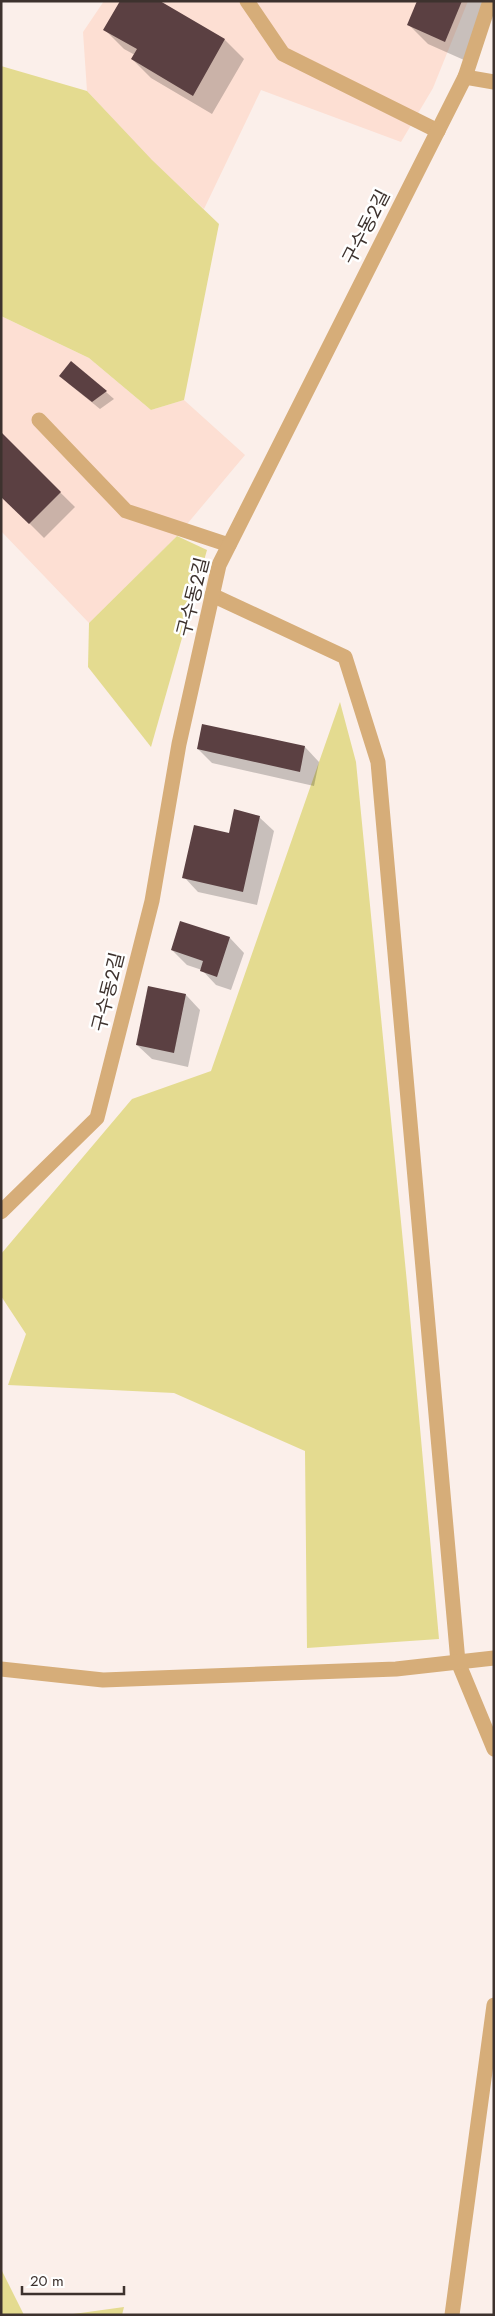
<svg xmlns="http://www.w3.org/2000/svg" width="495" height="2316" viewBox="0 0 495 2316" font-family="Jost,'Noto Sans KR',sans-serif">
<rect width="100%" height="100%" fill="#fbefea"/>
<!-- built -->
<g fill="#fddfd3">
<path d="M104,1H468L433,88L401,142L261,90L204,209L151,160L87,91L83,32Z"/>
<path d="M1,316L89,358L151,410L184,400L245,455L177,536L89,623L1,531Z"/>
</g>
<!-- green -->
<g fill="#e4db90">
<path d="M1,66L87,91L152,160L219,224L184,400L151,410L89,358L1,316Z"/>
<path d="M177,536L207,550L151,747L88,667L89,623Z"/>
<path d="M340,702L356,762L407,1283L439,1639L307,1648L305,1451L174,1393L8,1385L26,1334L1,1296V1254L132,1099L211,1071Z"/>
<path d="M1,2269L24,2315H1Z"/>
<path d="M124,2307L122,2315H66Z"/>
</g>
<!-- shadow -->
<g fill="#0003">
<path d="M157,1L225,40L244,59L212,114L151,78L132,59L135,55L124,49L105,30Z"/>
<path d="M419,1H489L464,60L428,44L409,25Z"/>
<path d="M72,363L106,392L114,399L100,409L69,384L61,376Z"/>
<path d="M1,434L75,507L44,538L1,495Z"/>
<path d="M305,747L319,762L314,786L212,763L198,749Z"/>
<path d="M259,817L274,831L257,905L198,892L184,877L230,835Z"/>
<path d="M230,938L244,953L231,990L216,985L202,970L187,965L172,950Z"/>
<path d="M149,987L186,995L200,1010L188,1067L152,1059L137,1045Z"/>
</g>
<!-- building -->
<g fill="#5b4042">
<path d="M120,1H160L225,39L193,96L131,59L137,49L103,30Z"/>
<path d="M417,1H462L445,42L407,25Z"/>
<path d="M71,361L107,391L92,402L59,376Z"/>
<path d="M1,432L61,492L29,524L1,497Z"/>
<path d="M202,724L305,746L300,772L197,749Z"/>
<path d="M234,809L260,816L243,892L182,878L194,825L229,833Z"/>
<path d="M180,921L230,937L217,977L200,971L203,961L171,950Z"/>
<path d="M148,986L186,994L174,1053L136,1045Z"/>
</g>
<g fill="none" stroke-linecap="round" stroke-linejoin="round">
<!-- minor -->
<g stroke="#d6ad79" stroke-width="15">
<path d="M247,1L283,54L438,131"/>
<path d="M465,77L494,82"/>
<path d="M39,420L126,511L229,545"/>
<path d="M212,595L345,657L378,762L458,1662L494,1749"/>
<path d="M1,1212L97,1118L152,901L179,744L219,565L465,77L490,1"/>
<path d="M1,1669L103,1680L396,1669L494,1658"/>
<path d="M452,2315L494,2005"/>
</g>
</g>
<g text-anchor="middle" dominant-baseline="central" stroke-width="5" stroke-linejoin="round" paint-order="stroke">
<!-- street labels -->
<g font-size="19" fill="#3d322e" stroke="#fff">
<text transform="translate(366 227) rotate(-63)">구수동2길</text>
<text transform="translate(193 597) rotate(-76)">구수동2길</text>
<text transform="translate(108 992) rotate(-76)">구수동2길</text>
</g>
</g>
<!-- border -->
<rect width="495" height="2316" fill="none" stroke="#3d322e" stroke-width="5"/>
<!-- scale -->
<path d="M22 2286v8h102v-8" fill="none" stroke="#3d322e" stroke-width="2.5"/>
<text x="30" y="2286" font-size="15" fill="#3d322e" stroke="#ffffff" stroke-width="4" paint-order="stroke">20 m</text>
</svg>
